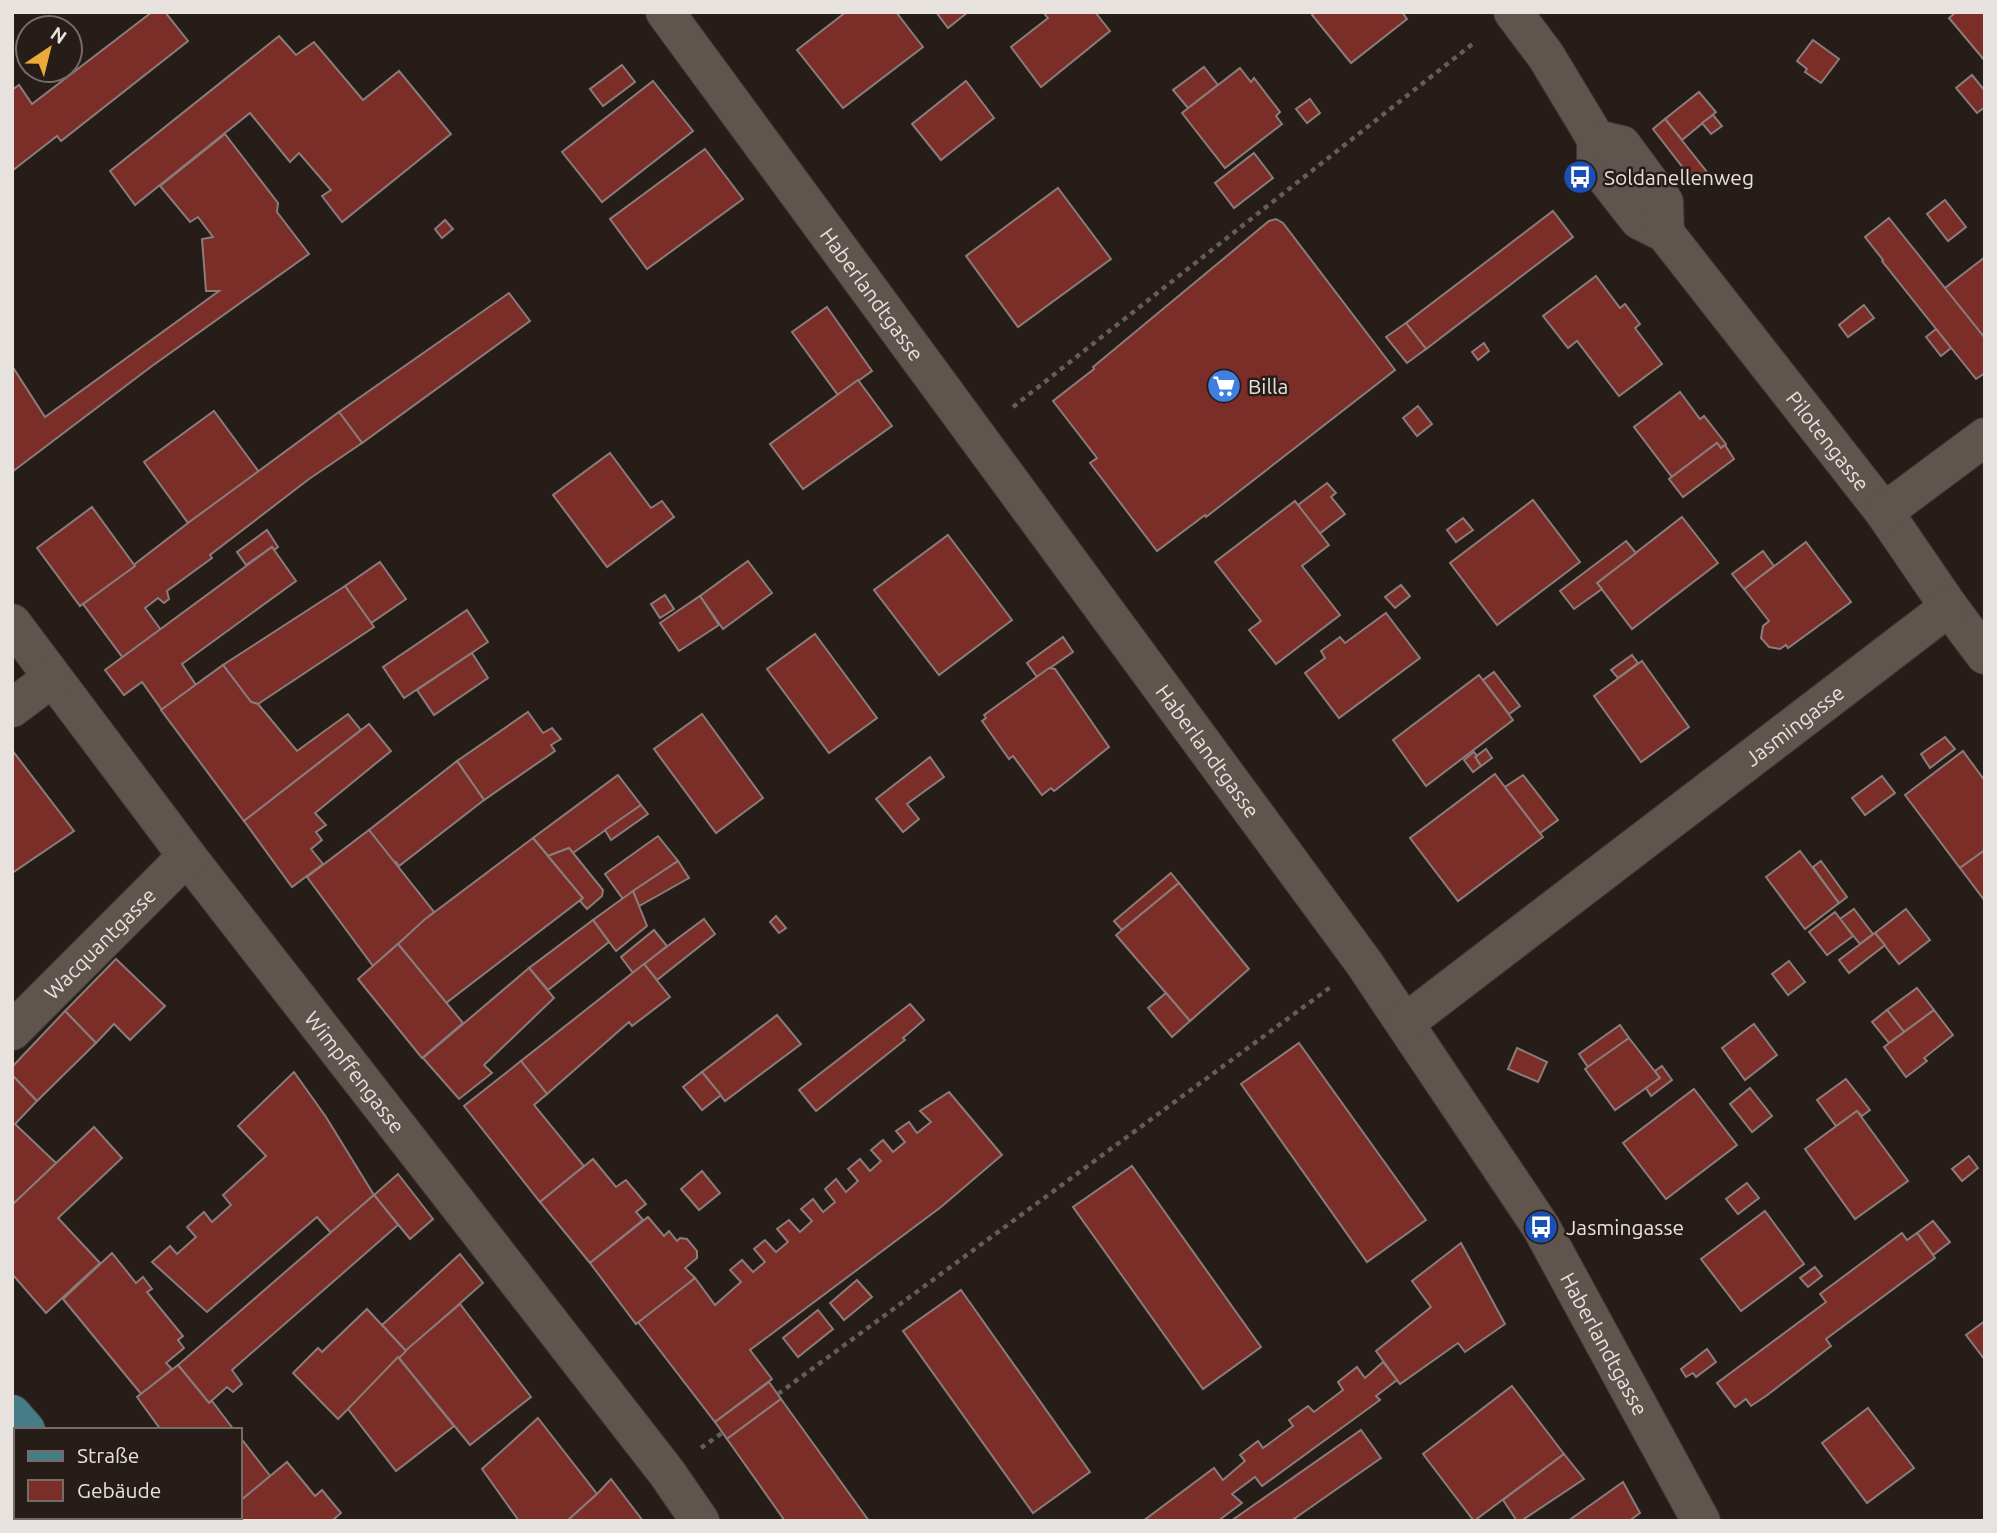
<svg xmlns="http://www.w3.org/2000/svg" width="1997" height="1533" viewBox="0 0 1997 1533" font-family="Ubuntu,sans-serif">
<rect width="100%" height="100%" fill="#261d18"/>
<!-- building -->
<g fill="#7b2d28" stroke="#897c7a" stroke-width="2">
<path d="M152,12H165L188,41L61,141L57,136L12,171V90L19,85L32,104Z"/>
<path d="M846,12H896L923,47L843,108L797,50Z"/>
<path d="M936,12H968L948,28Z"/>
<path d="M1043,12H1095L1110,31L1041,87L1011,47L1048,18Z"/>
<path d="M1316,12H1402L1407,19L1351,63L1312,15Z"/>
<path d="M1956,12H1985V61L1949,18Z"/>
<path d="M279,36L296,55L314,42L363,100L399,71L451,134L342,222L322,196L331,190L299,153L290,162L250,113L135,205L110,171Z"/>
<path d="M1813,40L1839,59L1821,83L1805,72L1807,69L1797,61Z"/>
<path d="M622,65L635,82L603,106L590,89Z"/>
<path d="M1204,67L1218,85L1188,108L1173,90Z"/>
<path d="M1240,68L1251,82L1254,78L1280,112L1276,116L1282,124L1225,168L1182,113Z"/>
<path d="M1972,75L1985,91V107L1977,113L1956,88Z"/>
<path d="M653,81L693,131L602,202L562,152Z"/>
<path d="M966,81L994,118L941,160L912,124Z"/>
<path d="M1699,92L1716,112L1682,140L1665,119Z"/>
<path d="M1310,99L1320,113L1307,123L1296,109Z"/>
<path d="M1713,115L1722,126L1711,134L1702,123Z"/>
<path d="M1665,119L1707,172L1694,182L1653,129Z"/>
<path d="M225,134L278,203L277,212L309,254L152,366L12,472V366L45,417L219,291H206L202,239L213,237L198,217L190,222L160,186Z"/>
<path d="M705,149L743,199L647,269L610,219Z"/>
<path d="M1254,153L1273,178L1234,208L1215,183Z"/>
<path d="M1058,188L1111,259L1018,327L966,256Z"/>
<path d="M1945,200L1966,227L1948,241L1927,214Z"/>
<path d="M1553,211L1573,237L1426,349L1406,323Z"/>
<path d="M1889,218L1985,338V373L1976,379L1882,261L1883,260L1865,237Z"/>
<path d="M1276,219L1283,223L1395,370L1206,517L1205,515L1157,551L1090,463L1097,458L1053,401L1094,369L1093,367L1269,221Z"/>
<path d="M445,220L453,229L442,238L435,229Z"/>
<path d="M1985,257V338L1945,288Z"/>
<path d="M1596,276L1620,308L1625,304L1640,324L1635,328L1662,364L1619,396L1577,341L1568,348L1543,316Z"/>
<path d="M509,293L530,321L362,443L339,412Z"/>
<path d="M1864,305L1874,318L1848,337L1839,325Z"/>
<path d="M827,307L872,371L838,395L792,332Z"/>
<path d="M1406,323L1426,349L1407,363L1386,337Z"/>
<path d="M1936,329L1951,348L1941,356L1926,337Z"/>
<path d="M1484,343L1489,351L1478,360L1472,352Z"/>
<path d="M858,380L892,426L803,489L770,444Z"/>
<path d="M1680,392L1700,419L1704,416L1726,444L1721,448L1717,443L1672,477L1634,427Z"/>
<path d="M1418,406L1432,424L1417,436L1403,418Z"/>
<path d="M214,411L259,472L188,523L144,462Z"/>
<path d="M339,412L362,443L309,479L210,555L212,558L167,591L169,599L164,603L158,598L145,608L161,630L123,658L83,604L188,523Z"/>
<path d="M1717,443L1721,448L1725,445L1734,459L1683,497L1669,479Z"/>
<path d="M610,453L651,508L662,501L674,517L607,567L553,495Z"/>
<path d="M1327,483L1336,493L1331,497L1345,514L1319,534L1298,505Z"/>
<path d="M1533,500L1580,562L1497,625L1450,563Z"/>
<path d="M1295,501L1329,545L1302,566L1340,615L1276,664L1249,630L1261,621L1215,562Z"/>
<path d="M92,507L135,566L80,606L37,548Z"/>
<path d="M1682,517L1718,563L1632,629L1597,583Z"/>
<path d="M1463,518L1473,530L1456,542L1447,530Z"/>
<path d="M267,530L278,547L274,550L272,547L246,565L237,552Z"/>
<path d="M948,535L1012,620L939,675L874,590Z"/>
<path d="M1626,541L1636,553L1597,583L1602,589L1574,609L1560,591Z"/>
<path d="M1806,542L1851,602L1788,648L1786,645L1780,649L1769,647L1761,638L1763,626L1769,621L1744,589Z"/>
<path d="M272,547L296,581L182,664L196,685L162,710L142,682L124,695L105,670Z"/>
<path d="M1763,551L1774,566L1744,589L1732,574Z"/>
<path d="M748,561L772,593L723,629L700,596Z"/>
<path d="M380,562L406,599L371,623L345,586Z"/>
<path d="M1401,585L1410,596L1395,608L1385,597Z"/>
<path d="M345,586L374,627L258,704L251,702L223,665Z"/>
<path d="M665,595L674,609L660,618L651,604Z"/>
<path d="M700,596L719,625L679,651L660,623Z"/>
<path d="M467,610L488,642L404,698L383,667Z"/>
<path d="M1386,613L1420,658L1339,718L1305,673L1325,658L1321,651L1340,637L1345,643Z"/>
<path d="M815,634L877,718L829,753L767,669Z"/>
<path d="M1063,637L1073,652L1037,677L1027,663Z"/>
<path d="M472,653L488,678L434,715L417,690Z"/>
<path d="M1632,655L1638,663L1618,678L1611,670Z"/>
<path d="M1642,661L1689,727L1641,762L1594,696Z"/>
<path d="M223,665L251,702L258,704L297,751L348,714L361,730L244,821L161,710Z"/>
<path d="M1049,668L1055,669L1109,747L1057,789L1054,791L1051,788L1042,795L1013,756L1009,759L982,721L986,718L984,715Z"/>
<path d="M1494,672L1520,706L1509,714L1483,680Z"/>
<path d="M1479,675L1513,720L1426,786L1393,740Z"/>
<path d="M528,712L543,733L552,728L561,739L551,745L555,751L484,800L457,761Z"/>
<path d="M702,714L763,798L716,833L654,749Z"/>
<path d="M369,724L391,751L315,813L326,825L316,832L322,840L311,849L323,864L292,887L244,821Z"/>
<path d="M1945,737L1955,749L1930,768L1921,754Z"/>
<path d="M1486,749L1492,758L1481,766L1475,757Z"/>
<path d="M12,750L74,831L12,873Z"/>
<path d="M1963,751L1985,781V850L1960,868L1905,795Z"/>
<path d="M1474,752L1477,756L1475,757L1481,766L1473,772L1464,760Z"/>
<path d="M930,757L944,777L907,804L919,819L903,832L876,799Z"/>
<path d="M457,761L484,800L399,866L396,862L394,863L369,830Z"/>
<path d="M1495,774L1543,837L1458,901L1410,838Z"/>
<path d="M618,775L641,805L573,853L569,848L548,856L533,838Z"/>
<path d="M1523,775L1558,820L1540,833L1505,787Z"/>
<path d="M1882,776L1895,793L1865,815L1852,798Z"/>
<path d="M641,805L648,814L611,840L605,830Z"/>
<path d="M369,830L434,912L373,966L307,877Z"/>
<path d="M658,836L678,861L623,899L605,874Z"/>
<path d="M533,838L583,898L446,1003L398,944L424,920Z"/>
<path d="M569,848L603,890L602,896L587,909L580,901L583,898L548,856Z"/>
<path d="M1985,850V901L1960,868Z"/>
<path d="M1800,851L1839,903L1805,929L1766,877Z"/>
<path d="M678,861L689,878L639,906L633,891Z"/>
<path d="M1821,861L1847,897L1839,903L1813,867Z"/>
<path d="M1171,873L1179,883L1122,930L1114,921Z"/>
<path d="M1179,883L1249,969L1190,1021L1116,935Z"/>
<path d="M633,891L647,926L616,951L593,920Z"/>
<path d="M1854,909L1873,934L1860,944L1840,919Z"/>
<path d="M1906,909L1930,940L1899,964L1875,933Z"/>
<path d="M1835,912L1853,936L1827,955L1809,932Z"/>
<path d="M776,916L786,928L779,933L770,922Z"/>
<path d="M704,919L715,934L657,980L644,964L646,962Z"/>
<path d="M593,920L609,942L548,990L529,968Z"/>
<path d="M654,930L667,946L633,973L621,957Z"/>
<path d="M1875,933L1885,945L1849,973L1839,960Z"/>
<path d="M398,944L463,1023L422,1058L358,979Z"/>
<path d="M116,959L165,1006L130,1040L114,1024L96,1043L65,1011Z"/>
<path d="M1789,961L1805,982L1788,995L1772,974Z"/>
<path d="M644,964L670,997L632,1026L629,1022L547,1094L521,1061Z"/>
<path d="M529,968L554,998L484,1065L492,1073L459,1099L423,1058Z"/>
<path d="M1917,988L1934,1010L1904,1032L1887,1010Z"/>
<path d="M1166,993L1190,1021L1172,1037L1148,1008Z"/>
<path d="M910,1004L924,1020L903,1038L905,1040L816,1111L799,1090Z"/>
<path d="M1887,1010L1904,1032L1889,1043L1872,1022Z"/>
<path d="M1934,1010L1953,1035L1924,1058L1927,1061L1906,1077L1884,1047Z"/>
<path d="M65,1011L96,1043L37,1101L12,1075V1067Z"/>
<path d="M777,1015L801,1044L725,1101L702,1072Z"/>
<path d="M1754,1024L1777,1055L1745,1080L1722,1048Z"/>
<path d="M1620,1025L1629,1038L1588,1067L1579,1054Z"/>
<path d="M1629,1038L1660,1078L1615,1110L1585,1069Z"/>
<path d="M1299,1043L1426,1220L1367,1262L1241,1084Z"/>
<path d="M1517,1048L1547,1062L1538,1082L1508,1069Z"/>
<path d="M521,1061L547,1094L534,1105L584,1166L540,1202L464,1106Z"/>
<path d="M1662,1066L1672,1080L1651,1096L1646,1088L1660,1078L1655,1071Z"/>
<path d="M294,1072L326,1117L374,1195L331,1233L317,1217L207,1312L152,1262L170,1246L177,1254L196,1237L187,1227L204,1212L212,1222L231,1205L223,1195L266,1156L238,1126Z"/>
<path d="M702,1072L721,1095L702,1110L683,1087Z"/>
<path d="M12,1075L37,1101L15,1124L57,1164L12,1205Z"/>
<path d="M1846,1079L1870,1110L1862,1116L1857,1111L1836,1126L1817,1100Z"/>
<path d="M1750,1088L1772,1116L1752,1132L1730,1104Z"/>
<path d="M1694,1089L1737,1145L1666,1199L1623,1143Z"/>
<path d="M949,1092L1002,1155L941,1207L750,1350L772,1379L715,1422L638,1322L695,1278L715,1305L741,1282L730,1270L742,1260L753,1272L765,1262L754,1249L765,1240L776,1252L788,1242L777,1229L789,1220L800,1232L812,1221L801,1209L813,1199L823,1212L835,1202L825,1189L836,1179L846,1192L858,1181L848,1169L860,1159L870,1171L881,1161L871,1150L883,1140L893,1152L905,1142L896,1131L909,1122L917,1133L931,1122L920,1111Z"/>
<path d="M1857,1111L1908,1181L1855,1219L1805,1149Z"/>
<path d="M94,1127L122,1158L58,1218L100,1263L46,1313L12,1274V1205Z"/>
<path d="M1969,1156L1978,1168L1962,1181L1952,1169Z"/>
<path d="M593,1159L616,1187L626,1180L646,1204L636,1212L643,1220L590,1263L540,1202Z"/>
<path d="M1132,1166L1261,1347L1203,1389L1073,1207Z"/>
<path d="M702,1171L720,1193L699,1210L681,1189Z"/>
<path d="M398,1174L433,1219L410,1239L374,1195Z"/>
<path d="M1747,1183L1759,1198L1738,1214L1726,1199Z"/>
<path d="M374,1195L398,1225L232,1370L242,1384L233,1392L227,1387L209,1403L178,1365Z"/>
<path d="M1765,1211L1804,1264L1741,1311L1701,1259Z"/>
<path d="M648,1217L664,1236L669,1231L677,1241L680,1238L687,1239L697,1251V1258L685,1268L695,1278L636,1324L590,1263Z"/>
<path d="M1933,1221L1950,1242L1933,1255L1917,1233Z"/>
<path d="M1902,1233L1907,1240L1917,1233L1935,1258L1826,1339L1831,1346L1766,1396L1751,1406L1746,1399L1735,1407L1717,1383L1826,1302L1820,1294Z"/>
<path d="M1461,1243L1505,1324L1465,1352L1458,1343L1400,1384L1376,1351L1431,1307L1412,1281Z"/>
<path d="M112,1253L136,1283L143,1277L152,1289L147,1292L183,1336L178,1340L184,1348L166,1363L172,1369L142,1395L63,1299Z"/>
<path d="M460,1254L483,1283L406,1351L382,1325Z"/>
<path d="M1815,1267L1822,1276L1808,1287L1800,1278Z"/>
<path d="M857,1280L872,1297L844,1320L830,1303Z"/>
<path d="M961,1290L1090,1472L1033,1513L903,1331Z"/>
<path d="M460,1304L531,1397L470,1445L398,1357Z"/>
<path d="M367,1309L406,1351L338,1419L293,1373L318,1348L322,1352Z"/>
<path d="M818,1310L833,1329L798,1357L783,1338Z"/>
<path d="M1985,1321V1360L1966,1335Z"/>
<path d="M1707,1349L1716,1362L1696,1377L1693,1373L1686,1377L1681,1369Z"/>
<path d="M398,1357L454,1426L396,1471L348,1409Z"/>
<path d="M1383,1362L1397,1380L1376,1396L1380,1400L1262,1486L1255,1477L1232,1494L1242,1503L1218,1521H1143L1214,1468L1223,1480L1245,1461L1240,1455L1258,1441L1263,1448L1293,1426L1289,1420L1308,1406L1314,1412L1343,1390L1338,1382L1357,1367L1365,1378Z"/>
<path d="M178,1365L209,1403L212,1401L234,1430H161L137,1397Z"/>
<path d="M769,1382L781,1399L727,1439L715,1422Z"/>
<path d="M1512,1386L1564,1454L1474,1521L1423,1454Z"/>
<path d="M781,1399L869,1521H785L727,1439Z"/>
<path d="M1868,1408L1914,1468L1867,1503L1822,1443Z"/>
<path d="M538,1418L597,1494L567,1521H519L482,1469Z"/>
<path d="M1361,1430L1381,1458L1291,1521H1231Z"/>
<path d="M240,1437L271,1477L240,1501Z"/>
<path d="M1564,1454L1584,1479L1521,1521H1517L1503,1500Z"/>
<path d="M287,1462L315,1496L322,1490L341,1513L334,1519L336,1521H240L238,1517H240V1501Z"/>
<path d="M611,1479L643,1521H567L597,1494Z"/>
<path d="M1623,1482L1640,1513L1629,1521H1568Z"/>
</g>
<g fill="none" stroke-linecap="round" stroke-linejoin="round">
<!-- minor casing -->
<g stroke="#3f3734" stroke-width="40">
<g id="minor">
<path id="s1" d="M665,12L1364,963L1541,1227L1701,1521"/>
<path id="s2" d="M1513,12L1546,56L1596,139V165L1639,220L1665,233L1884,512L1949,607L1985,655"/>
<path d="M1596,139L1622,145L1664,202L1665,233"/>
<path d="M1884,512L1985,437"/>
<path id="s3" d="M12,623L187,856L667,1473L700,1521"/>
<path d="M12,708L52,678"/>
<path id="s4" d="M1405,1023L1949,607"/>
<path id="s5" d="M12,1031L187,856"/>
</g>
</g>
<!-- primary casing -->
<g stroke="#3f3734" stroke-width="40">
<g id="primary">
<path d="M12,1414L26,1430"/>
<path d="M100,1517L103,1521"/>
</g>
</g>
<!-- path -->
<g stroke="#655d59" stroke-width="4.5" stroke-dasharray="5 5" stroke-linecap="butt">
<path d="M1013,407L1475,42"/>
<path d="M778,1394L1332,986"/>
<path d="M701,1448L722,1433"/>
</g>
<!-- minor -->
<use href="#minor" stroke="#5f554e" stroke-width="38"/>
<!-- primary -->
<use href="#primary" stroke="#467b88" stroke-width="38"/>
</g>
<!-- icons -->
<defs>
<g id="bus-disc" transform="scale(1.75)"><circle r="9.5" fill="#1a4fb4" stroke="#261d18"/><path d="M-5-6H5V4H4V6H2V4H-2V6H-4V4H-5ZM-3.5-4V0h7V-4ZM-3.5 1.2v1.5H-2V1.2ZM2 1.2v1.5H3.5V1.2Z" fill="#fff"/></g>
<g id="supermarket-disc" transform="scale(1.75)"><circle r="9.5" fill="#3f7fe0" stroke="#261d18"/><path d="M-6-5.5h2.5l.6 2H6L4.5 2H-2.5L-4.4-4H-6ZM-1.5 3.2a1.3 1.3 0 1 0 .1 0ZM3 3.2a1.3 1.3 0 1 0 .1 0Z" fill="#fff"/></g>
</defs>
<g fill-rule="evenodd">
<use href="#bus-disc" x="1580" y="177"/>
<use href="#supermarket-disc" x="1224" y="386"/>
<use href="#bus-disc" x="1541" y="1227"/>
</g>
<g text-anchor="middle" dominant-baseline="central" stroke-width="5" stroke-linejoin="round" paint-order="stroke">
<!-- poi labels -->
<g font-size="21" fill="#e8e2de" stroke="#261d18" text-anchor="start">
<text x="1604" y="177">Soldanellenweg</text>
<text x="1248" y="386">Billa</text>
<text x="1566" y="1227">Jasmingasse</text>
</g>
<!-- street labels -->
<g font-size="21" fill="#e8e2de" stroke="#261d18">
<text stroke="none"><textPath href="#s1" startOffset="350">Haberlandtgasse</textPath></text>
<text stroke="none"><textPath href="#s2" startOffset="541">Pilotengasse</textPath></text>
<text stroke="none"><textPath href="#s4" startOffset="490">Jasmingasse</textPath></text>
<text stroke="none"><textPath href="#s1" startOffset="917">Haberlandtgasse</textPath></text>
<text stroke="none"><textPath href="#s5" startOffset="124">Wacquantgasse</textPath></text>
<text stroke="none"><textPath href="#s3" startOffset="565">Wimpffengasse</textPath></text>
<text stroke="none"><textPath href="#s1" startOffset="1631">Haberlandtgasse</textPath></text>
</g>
</g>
<!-- border -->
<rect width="1997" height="1533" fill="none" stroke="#e8e2de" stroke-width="28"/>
<!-- legend -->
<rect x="14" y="1428" width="228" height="91" fill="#261d18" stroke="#746c67" stroke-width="2"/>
<rect x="28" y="1451" width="35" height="10" fill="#467b88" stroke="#746c67" stroke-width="2"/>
<text x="77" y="1463" font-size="21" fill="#e8e2de">Straße</text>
<rect x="28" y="1480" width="35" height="21" fill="#7b2d28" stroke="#746c67" stroke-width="2"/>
<text x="77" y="1498" font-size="21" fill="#e8e2de">Gebäude</text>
<!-- north arrow -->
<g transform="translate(49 49) rotate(35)"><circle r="33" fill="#261d18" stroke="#746c67" stroke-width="2"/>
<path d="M0-5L12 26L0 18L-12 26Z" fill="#eaaa39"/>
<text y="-10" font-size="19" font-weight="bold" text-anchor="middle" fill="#e8e2de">N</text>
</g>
</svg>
